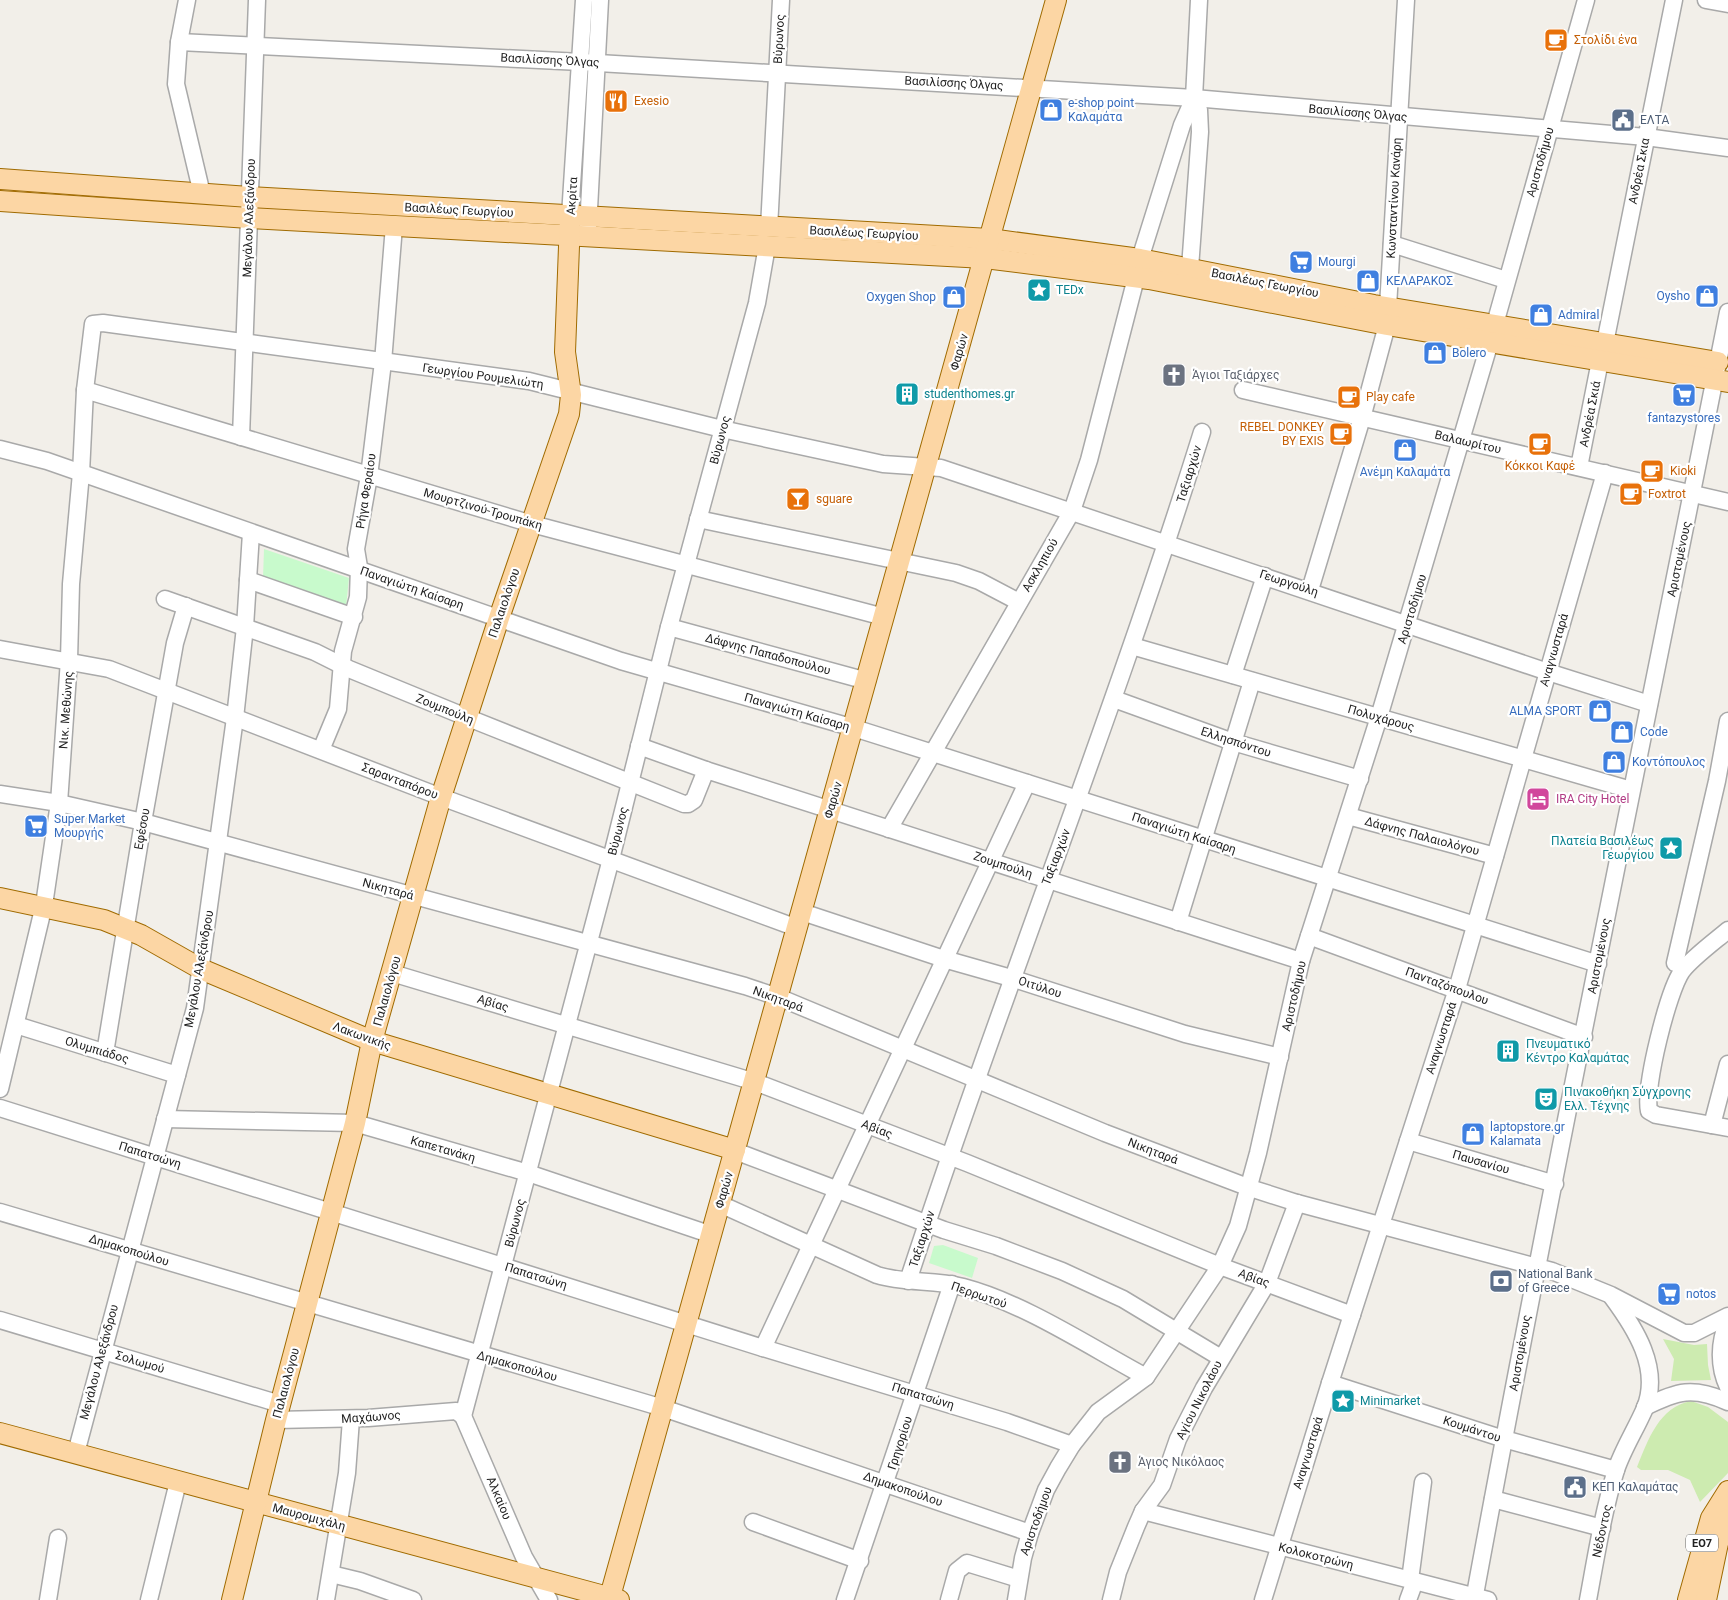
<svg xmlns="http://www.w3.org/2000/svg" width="1728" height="1600" font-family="Roboto,sans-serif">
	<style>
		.grass { fill: #cdebb0 }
		.park { fill: #c8facc }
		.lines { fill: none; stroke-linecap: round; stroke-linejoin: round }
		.minor-casing { stroke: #a9a9a9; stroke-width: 19 }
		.major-casing { stroke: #a06b00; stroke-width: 22 }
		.minor { stroke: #fff; stroke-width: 16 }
		.major { stroke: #fcd6a4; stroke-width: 20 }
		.labels { text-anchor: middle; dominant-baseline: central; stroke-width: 4.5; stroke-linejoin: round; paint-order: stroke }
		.shield { fill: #fff; stroke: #646464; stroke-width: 1 }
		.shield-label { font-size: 11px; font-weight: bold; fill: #222 }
		.street-label { font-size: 12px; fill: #222; stroke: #fff }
		.food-label { font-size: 12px; fill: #c56008; stroke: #fff; text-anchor: start }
		.shop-label { font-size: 12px; fill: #366cbe; stroke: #fff; text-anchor: start }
		.service-label { font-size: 12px; fill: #4e5e75; stroke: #fff; text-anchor: start }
		.culture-label { font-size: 12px; fill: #0d838f; stroke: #fff; text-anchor: start }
		.worship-label { font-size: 12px; fill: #5b616d; stroke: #fff; text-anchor: start }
		.hotel-label { font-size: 12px; fill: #b23c85; stroke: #fff; text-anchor: start }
	</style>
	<rect width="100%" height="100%" fill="#f2efe9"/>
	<g class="grass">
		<polygon points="1663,1339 1694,1345 1707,1344 1708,1365 1711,1380 1671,1381 1674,1359"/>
		<path d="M 1691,1401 L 1708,1407 L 1728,1422 L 1728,1473 L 1700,1502 L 1690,1480 L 1668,1470 L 1641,1470 L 1637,1467 C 1648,1440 1659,1407 1691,1401 Z"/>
	</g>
	<g class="park">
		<polygon points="264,549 349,578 346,607 263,578"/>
		<polygon points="943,1245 978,1258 972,1278 929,1263 934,1246"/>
	</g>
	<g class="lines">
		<g class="minor-casing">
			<g id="minor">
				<polyline points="187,0 179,42 176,84 202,194"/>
				<polyline points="1706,0 1728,4"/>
				<polyline points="179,42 581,62 1194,98 1646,137 1728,148"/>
				<polyline points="570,216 584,0"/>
				<polyline points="588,228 600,0"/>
				<polyline points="769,228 781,0"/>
				<polyline points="1392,244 1506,280"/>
				<polyline points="1140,259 1182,125 1194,98 1199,0"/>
				<polyline points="1190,268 1200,132 1199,110 1194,98"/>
				<polyline points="1388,307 1406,0"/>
				<polyline points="1495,324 1586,0"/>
				<polyline points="1605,343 1674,0"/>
				<polyline points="85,390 532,524 884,617"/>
				<polyline points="1243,390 1728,502"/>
				<polyline points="241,437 257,0"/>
				<polyline points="0,449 47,461 621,661 854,728 1598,964"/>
				<polyline points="1579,467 1600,361"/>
				<polyline points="698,519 956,573 979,581 1019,602"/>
				<polyline points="248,580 354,617"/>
				<polyline points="1310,590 1362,418 1387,325"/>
				<polyline points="165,599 315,652 349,669 466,717 684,804 688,804 694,800 706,770"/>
				<polyline points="669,627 867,681"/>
				<polyline points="1132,646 1631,790"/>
				<polyline points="0,649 109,669 441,797 797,928"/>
				<polyline points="1233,675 1265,576"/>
				<polyline points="1114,699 1233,742 1360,779"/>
				<polyline points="639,746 706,770 1301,961"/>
				<polyline points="321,750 338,709 343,651 358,597 359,567 356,549 369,476 383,362 394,226"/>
				<polyline points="0,794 59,803 143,822 745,986 778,997 1105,1133 1250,1188 1297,1203 1552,1271 1611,1295 1684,1333 1694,1333 1728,1316"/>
				<polyline points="1348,816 1495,856"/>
				<polyline points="889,829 1072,511 1089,460 1136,278"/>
				<polyline points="802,912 944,959 1011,978 1185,1034 1280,1057"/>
				<polyline points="1178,922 1252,681"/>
				<path d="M 1728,930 C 1715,941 1692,958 1682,971 C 1668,991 1644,1087 1649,1111 L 1656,1115 L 1728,1128"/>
				<polyline points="1309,936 1584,1037"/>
				<polyline points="1675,963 1717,781 1728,721"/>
				<polyline points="392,973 755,1082 967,1163 1220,1266 1352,1315"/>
				<polyline points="16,1025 177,1075"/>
				<polyline points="105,1053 143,822 175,643 186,606"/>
				<polyline points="0,1089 44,905 59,803 69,660 71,584 81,473 85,390 93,324 103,323 529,381 722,429 883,464 941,468 1548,672 1649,704"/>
				<polyline points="0,1108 763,1348 1007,1422 1072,1445"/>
				<polyline points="165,1119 355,1123 528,1173 712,1235"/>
				<polyline points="1712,1125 1728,1064"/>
				<polyline points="1408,1141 1555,1184"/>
				<polyline points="735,1151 944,1230 996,1246 1062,1271 1123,1299 1221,1358"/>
				<path d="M 720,1204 L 877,1275 C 905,1284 934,1279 963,1287 C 1024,1303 1090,1347 1146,1377"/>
				<polyline points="0,1212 663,1408 1030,1533"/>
				<path d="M 908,1281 C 1001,996 1113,718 1202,432"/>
				<polyline points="0,1320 280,1404"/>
				<path d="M 1728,1321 C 1719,1342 1718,1366 1728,1387"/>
				<polyline points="763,1348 1027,783"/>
				<polyline points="1330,1383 1504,1439 1616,1470"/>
				<path d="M 1645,1407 C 1677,1391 1693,1386 1728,1402"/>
				<polyline points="463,1416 611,859 669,627 757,303 767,246"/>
				<polyline points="463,1416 524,1557 549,1600"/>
				<polyline points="276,1420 368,1418 456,1411 463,1416"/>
				<polyline points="76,1453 195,1008 235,718 245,627 251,533"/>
				<polyline points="1493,1499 1602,1528"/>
				<polyline points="1143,1511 1488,1600"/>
				<polyline points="753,1522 860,1561"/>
				<polyline points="331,1574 360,1581 413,1600"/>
				<polyline points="1410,1580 1423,1482"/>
				<polyline points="48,1600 58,1538"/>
				<polyline points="149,1600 178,1482"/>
				<polyline points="326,1600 347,1473 351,1419"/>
				<polyline points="845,1600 952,1284"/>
				<polyline points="949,1600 957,1571 967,1563 1019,1579"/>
				<polyline points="1016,1600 1023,1558 1030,1533 1046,1490 1058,1468 1072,1445 1098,1412 1146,1377 1220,1266 1238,1226 1258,1153 1301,961 1379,717 1490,342"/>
				<polyline points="1111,1600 1118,1572 1136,1527 1143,1511 1162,1485 1178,1439 1204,1388 1267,1283 1297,1203"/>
				<polyline points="1263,1600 1330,1383 1457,989 1605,473"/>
				<polyline points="1408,1600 1415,1581"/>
				<path d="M 1474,1600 C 1553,1170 1643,741 1728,312"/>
				<path d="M 1588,1600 C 1596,1557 1603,1512 1616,1470 C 1623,1449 1636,1429 1645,1408 C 1661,1368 1635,1328 1612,1297"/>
			</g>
		</g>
		<g class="major-casing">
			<g id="major">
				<polyline points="0,179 249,197 990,239 1140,259 1374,305 1718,362"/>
				<polyline points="0,201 249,218 985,258 1149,279 1387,325 1728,382"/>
				<polyline points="0,898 104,920 141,935 201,969 372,1041 735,1150"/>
				<polyline points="0,1433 619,1600"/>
				<polyline points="232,1600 276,1420 355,1123 372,1041 441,797 499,618 569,414 571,395 565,352 570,220"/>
				<polyline points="609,1600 1056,0"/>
				<polyline points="1688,1600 1711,1518 1728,1491"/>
				<polyline points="1706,1600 1718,1543 1728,1519"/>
			</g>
		</g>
		<use href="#minor" class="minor"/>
		<use href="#major" class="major"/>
	</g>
	<defs>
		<g id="cafe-square" transform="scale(1.25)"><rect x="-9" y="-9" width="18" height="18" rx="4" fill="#e8710a" stroke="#fff"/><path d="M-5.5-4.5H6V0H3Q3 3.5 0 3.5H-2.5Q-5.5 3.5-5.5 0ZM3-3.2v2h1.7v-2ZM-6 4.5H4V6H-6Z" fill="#fff"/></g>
		<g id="restaurant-square" transform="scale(1.25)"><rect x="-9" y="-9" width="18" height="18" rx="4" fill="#e8710a" stroke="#fff"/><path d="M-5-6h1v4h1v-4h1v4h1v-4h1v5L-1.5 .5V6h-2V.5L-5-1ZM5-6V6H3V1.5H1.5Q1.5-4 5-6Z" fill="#fff"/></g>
		<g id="shop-square" transform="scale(1.25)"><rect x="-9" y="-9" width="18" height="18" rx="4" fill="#3f7fe0" stroke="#fff"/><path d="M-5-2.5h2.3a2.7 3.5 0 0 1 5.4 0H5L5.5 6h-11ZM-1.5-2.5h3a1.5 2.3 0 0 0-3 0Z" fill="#fff"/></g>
		<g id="civic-square" transform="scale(1.25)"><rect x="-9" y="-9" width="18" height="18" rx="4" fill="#5c6f8a" stroke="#fff"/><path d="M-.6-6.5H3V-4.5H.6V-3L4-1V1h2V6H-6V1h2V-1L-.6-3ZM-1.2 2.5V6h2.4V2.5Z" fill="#fff"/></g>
		<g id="supermarket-square" transform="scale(1.25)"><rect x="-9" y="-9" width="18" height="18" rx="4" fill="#3f7fe0" stroke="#fff"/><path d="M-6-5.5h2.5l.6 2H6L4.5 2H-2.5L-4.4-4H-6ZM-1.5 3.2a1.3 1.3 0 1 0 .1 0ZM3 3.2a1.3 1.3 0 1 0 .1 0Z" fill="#fff"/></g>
		<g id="sight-square" transform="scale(1.25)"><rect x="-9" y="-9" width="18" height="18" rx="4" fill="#0f9aa8" stroke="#fff"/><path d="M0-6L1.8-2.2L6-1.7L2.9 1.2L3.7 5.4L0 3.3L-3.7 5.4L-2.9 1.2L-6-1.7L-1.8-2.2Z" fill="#fff"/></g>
		<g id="church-square" transform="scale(1.25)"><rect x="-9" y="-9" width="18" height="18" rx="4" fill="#6b7280" stroke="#fff"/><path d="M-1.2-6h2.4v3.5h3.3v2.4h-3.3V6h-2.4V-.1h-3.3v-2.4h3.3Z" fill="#fff"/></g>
		<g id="building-square" transform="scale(1.25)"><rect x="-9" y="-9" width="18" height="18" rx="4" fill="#0f9aa8" stroke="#fff"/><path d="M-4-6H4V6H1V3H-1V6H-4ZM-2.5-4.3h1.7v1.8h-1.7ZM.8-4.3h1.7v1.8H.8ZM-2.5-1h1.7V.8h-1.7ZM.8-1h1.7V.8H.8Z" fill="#fff"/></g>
		<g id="bar-square" transform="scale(1.25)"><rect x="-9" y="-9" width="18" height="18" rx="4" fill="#e8710a" stroke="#fff"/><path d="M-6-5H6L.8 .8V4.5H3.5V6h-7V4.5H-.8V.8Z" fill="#fff"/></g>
		<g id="hotel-square" transform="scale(1.25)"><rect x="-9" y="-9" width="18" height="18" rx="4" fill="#d1479c" stroke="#fff"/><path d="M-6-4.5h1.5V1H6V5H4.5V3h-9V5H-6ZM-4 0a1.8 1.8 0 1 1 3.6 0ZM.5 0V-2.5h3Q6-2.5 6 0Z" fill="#fff"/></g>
		<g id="theatre-square" transform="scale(1.25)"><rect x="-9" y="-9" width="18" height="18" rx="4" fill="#0f9aa8" stroke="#fff"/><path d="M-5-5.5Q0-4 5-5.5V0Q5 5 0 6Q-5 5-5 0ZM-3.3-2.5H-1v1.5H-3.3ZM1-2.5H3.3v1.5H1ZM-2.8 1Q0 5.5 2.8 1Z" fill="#fff"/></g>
		<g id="bank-square" transform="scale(1.25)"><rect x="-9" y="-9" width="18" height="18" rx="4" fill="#5c6f8a" stroke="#fff"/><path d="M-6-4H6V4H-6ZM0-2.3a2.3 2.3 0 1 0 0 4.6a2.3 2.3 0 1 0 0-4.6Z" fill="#fff"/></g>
	</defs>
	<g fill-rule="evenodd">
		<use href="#cafe-square" x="1556" y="40"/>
		<use href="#restaurant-square" x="616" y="101"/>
		<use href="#shop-square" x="1051" y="110"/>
		<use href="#civic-square" x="1623" y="120"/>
		<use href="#supermarket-square" x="1301" y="262"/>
		<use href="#shop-square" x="1368" y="281"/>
		<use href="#sight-square" x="1039" y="290"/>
		<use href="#shop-square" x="1707" y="296"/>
		<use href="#shop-square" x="954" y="297"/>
		<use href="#shop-square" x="1541" y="315"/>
		<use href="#shop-square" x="1435" y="353"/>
		<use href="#church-square" x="1174" y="375"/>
		<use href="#building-square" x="907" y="394"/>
		<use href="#supermarket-square" x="1684" y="395"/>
		<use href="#cafe-square" x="1349" y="397"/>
		<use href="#cafe-square" x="1341" y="434"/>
		<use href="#cafe-square" x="1540" y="444"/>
		<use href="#shop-square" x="1405" y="450"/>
		<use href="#cafe-square" x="1652" y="471"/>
		<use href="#cafe-square" x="1631" y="494"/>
		<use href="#bar-square" x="798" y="499"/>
		<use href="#shop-square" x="1600" y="711"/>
		<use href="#shop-square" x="1622" y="732"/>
		<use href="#shop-square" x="1614" y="762"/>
		<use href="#hotel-square" x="1538" y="799"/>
		<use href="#supermarket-square" x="36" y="826"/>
		<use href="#sight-square" x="1671" y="848"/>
		<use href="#building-square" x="1508" y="1051"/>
		<use href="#theatre-square" x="1546" y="1099"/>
		<use href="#shop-square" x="1473" y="1134"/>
		<use href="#bank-square" x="1501" y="1281"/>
		<use href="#supermarket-square" x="1669" y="1294"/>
		<use href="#sight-square" x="1343" y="1401"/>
		<use href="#church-square" x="1120" y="1462"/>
		<use href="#civic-square" x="1575" y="1487"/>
	</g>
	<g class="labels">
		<rect class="shield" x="1686" y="1534.5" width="32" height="17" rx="4"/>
		<g class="shield-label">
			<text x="1702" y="1543">ΕΟ7</text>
		</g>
		<g class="street-label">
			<text transform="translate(779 39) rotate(-87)">Βύρωνος</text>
			<text transform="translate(550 60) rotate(3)">Βασιλίσσης Όλγας</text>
			<text transform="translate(954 83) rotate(3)">Βασιλίσσης Όλγας</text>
			<text transform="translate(1358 113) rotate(5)">Βασιλίσσης Όλγας</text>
			<text transform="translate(1540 162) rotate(-74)">Αριστοδήμου</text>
			<text transform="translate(1639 171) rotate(-79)">Ανδρέα Σκια</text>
			<text transform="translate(572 196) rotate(-86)">Ακρίτα</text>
			<text transform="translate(1394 198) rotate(-87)">Κωνσταντίνου Κανάρη</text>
			<text transform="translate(459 210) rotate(3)">Βασιλέως Γεωργίου</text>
			<text transform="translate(249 218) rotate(-88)">Μεγάλου Αλεξάνδρου</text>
			<text transform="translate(864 233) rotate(3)">Βασιλέως Γεωργίου</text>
			<text transform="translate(1265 283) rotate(11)">Βασιλέως Γεωργίου</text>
			<text transform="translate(959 352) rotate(-74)">Φαρών</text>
			<text transform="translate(483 376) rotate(8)">Γεωργίου Ρουμελιώτη</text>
			<text transform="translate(1590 414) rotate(-79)">Ανδρέα Σκιά</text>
			<text transform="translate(720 440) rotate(-75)">Βύρωνος</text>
			<text transform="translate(1468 442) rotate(13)">Βαλαωρίτου</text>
			<text transform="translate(1189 474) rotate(-73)">Ταξιαρχών</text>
			<text transform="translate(366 491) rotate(-81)">Ρήγα Φεραίου</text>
			<text transform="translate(483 509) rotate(16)">Μουρτζινού-Τρουπάκη</text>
			<text transform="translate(1679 559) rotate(-78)">Αριστομένους</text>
			<text transform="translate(1040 565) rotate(-60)">Ασκληπιού</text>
			<text transform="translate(1289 583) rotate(18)">Γεωργούλη</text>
			<text transform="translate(412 588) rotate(19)">Παναγιώτη Καίσαρη</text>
			<text transform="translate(504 603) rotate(-71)">Παλαιολόγου</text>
			<text transform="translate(1412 609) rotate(-73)">Αριστοδήμου</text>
			<text transform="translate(1554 650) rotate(-74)">Αναγνωσταρά</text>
			<text transform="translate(768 654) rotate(15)">Δάφνης Παπαδοπούλου</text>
			<text transform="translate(445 709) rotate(22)">Ζουμπούλη</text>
			<text transform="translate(66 710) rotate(-86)">Νικ. Μεθώνης</text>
			<text transform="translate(797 712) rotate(16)">Παναγιώτη Καίσαρη</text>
			<text transform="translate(1381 718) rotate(16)">Πολυχάρους</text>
			<text transform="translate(1236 742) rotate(18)">Ελλησπόντου</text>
			<text transform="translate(400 781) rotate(21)">Σαρανταπόρου</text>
			<text transform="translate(833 800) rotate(-74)">Φαρών</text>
			<text transform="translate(142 829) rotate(-80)">Εφέσου</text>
			<text transform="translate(618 831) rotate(-76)">Βύρωνος</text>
			<text transform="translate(1184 833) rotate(18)">Παναγιώτη Καίσαρη</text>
			<text transform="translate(1422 836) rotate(15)">Δάφνης Παλαιολόγου</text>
			<text transform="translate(1056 857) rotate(-69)">Ταξιαρχών</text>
			<text transform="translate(1003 865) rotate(18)">Ζουμπούλη</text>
			<text transform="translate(388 889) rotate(15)">Νικηταρά</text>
			<text transform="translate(1599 956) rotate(-79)">Αριστομένους</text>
			<text transform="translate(199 969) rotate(-80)">Μεγάλου Αλεξάνδρου</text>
			<text transform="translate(1447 986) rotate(20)">Πανταζόπουλου</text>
			<text transform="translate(1040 987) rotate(18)">Οιτύλου</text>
			<text transform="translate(387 991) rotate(-74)">Παλαιολόγου</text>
			<text transform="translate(1294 996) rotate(-77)">Αριστοδήμου</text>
			<text transform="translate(778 999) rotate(20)">Νικηταρά</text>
			<text transform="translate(493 1003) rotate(17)">Αβίας</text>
			<text transform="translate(362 1036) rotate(20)">Λακωνικής</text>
			<text transform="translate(1441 1038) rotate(-72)">Αναγνωσταρά</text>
			<text transform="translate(97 1050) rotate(17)">Ολυμπιάδος</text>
			<text transform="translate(877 1129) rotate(21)">Αβίας</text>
			<text transform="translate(443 1149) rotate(16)">Καπετανάκη</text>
			<text transform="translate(1153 1151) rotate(21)">Νικηταρά</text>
			<text transform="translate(150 1155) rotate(17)">Παπατσώνη</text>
			<text transform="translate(1481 1162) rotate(16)">Παυσανίου</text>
			<text transform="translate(724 1190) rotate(-74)">Φαρών</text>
			<text transform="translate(515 1223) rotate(-75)">Βύρωνος</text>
			<text transform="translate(922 1239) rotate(-72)">Ταξιαρχών</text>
			<text transform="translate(129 1250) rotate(17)">Δημακοπούλου</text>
			<text transform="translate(536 1276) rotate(17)">Παπατσώνη</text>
			<text transform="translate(1254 1278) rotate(20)">Αβίας</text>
			<text transform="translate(979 1295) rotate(19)">Περρωτού</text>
			<text transform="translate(1520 1353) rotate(-80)">Αριστομένους</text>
			<text transform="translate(99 1362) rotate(-75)">Μεγάλου Αλεξάνδρου</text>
			<text transform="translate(140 1362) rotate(17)">Σολωμού</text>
			<text transform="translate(517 1366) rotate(16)">Δημακοπούλου</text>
			<text transform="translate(286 1383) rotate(-75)">Παλαιολόγου</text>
			<text transform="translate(923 1396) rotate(17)">Παπατσώνη</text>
			<text transform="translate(1199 1400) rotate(-63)">Αγίου Νικολάου</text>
			<text transform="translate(371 1417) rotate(-4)">Μαχάωνος</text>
			<text transform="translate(1472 1429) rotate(18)">Κουμάντου</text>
			<text transform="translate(900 1443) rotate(-72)">Γρηγορίου</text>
			<text transform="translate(1308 1453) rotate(-73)">Αναγνωσταρά</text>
			<text transform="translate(903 1489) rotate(19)">Δημακοπούλου</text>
			<text transform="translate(499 1498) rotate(67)">Αλκαίου</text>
			<text transform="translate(309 1517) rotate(15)">Μαυρομιχάλη</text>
			<text transform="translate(1036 1521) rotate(-70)">Αριστοδήμου</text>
			<text transform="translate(1602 1531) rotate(-78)">Νέδοντος</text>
			<text transform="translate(1316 1556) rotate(14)">Κολοκοτρώνη</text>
		</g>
		<g class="food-label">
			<text x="1574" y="40">Στολίδι ένα</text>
			<text x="634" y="101">Exesio</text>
			<text x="1366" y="397">Play cafe</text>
			<text x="1324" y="427" text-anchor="end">REBEL DONKEY<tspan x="1324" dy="14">BY EXIS</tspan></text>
			<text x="1540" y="466" text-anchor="middle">Κόκκοι Καφέ</text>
			<text x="1670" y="471">Kioki</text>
			<text x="1648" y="494">Foxtrot</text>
			<text x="816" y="499">sguare</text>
		</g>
		<g class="shop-label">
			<text x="1068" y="103">e-shop point<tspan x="1068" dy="14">Καλαμάτα</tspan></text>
			<text x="1318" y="262">Mourgi</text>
			<text x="1386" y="281">ΚΕΛΑΡΑΚΟΣ</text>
			<text x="1690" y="296" text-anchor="end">Oysho</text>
			<text x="936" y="297" text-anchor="end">Oxygen Shop</text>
			<text x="1558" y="315">Admiral</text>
			<text x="1452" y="353">Bolero</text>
			<text x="1684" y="418" text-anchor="middle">fantazystores</text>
			<text x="1405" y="472" text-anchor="middle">Ανέμη Καλαμάτα</text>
			<text x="1582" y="711" text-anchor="end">ALMA SPORT</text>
			<text x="1640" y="732">Code</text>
			<text x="1632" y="762">Κοντόπουλος</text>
			<text x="54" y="819">Super Market<tspan x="54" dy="14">Μουργής</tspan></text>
			<text x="1490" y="1127">laptopstore.gr<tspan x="1490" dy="14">Kalamata</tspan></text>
			<text x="1686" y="1294">notos</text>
		</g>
		<g class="service-label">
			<text x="1640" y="120">ΕΛΤΑ</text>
			<text x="1518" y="1274">National Bank<tspan x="1518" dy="14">of Greece</tspan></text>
			<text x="1592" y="1487">ΚΕΠ Καλαμάτας</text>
		</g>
		<g class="culture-label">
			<text x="1056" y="290">TEDx</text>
			<text x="924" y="394">studenthomes.gr</text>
			<text x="1654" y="841" text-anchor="end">Πλατεία Βασιλέως<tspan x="1654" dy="14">Γεωργίου</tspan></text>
			<text x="1526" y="1044">Πνευματικό<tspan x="1526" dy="14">Κέντρο Καλαμάτας</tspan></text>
			<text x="1564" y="1092">Πινακοθήκη Σύγχρονης<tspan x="1564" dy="14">Ελλ. Τέχνης</tspan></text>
			<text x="1360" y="1401">Minimarket</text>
		</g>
		<g class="worship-label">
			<text x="1192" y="375">Άγιοι Ταξιάρχες</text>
			<text x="1138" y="1462">Άγιος Νικόλαος</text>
		</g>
		<g class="hotel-label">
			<text x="1556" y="799">IRA City Hotel</text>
		</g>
	</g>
</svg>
